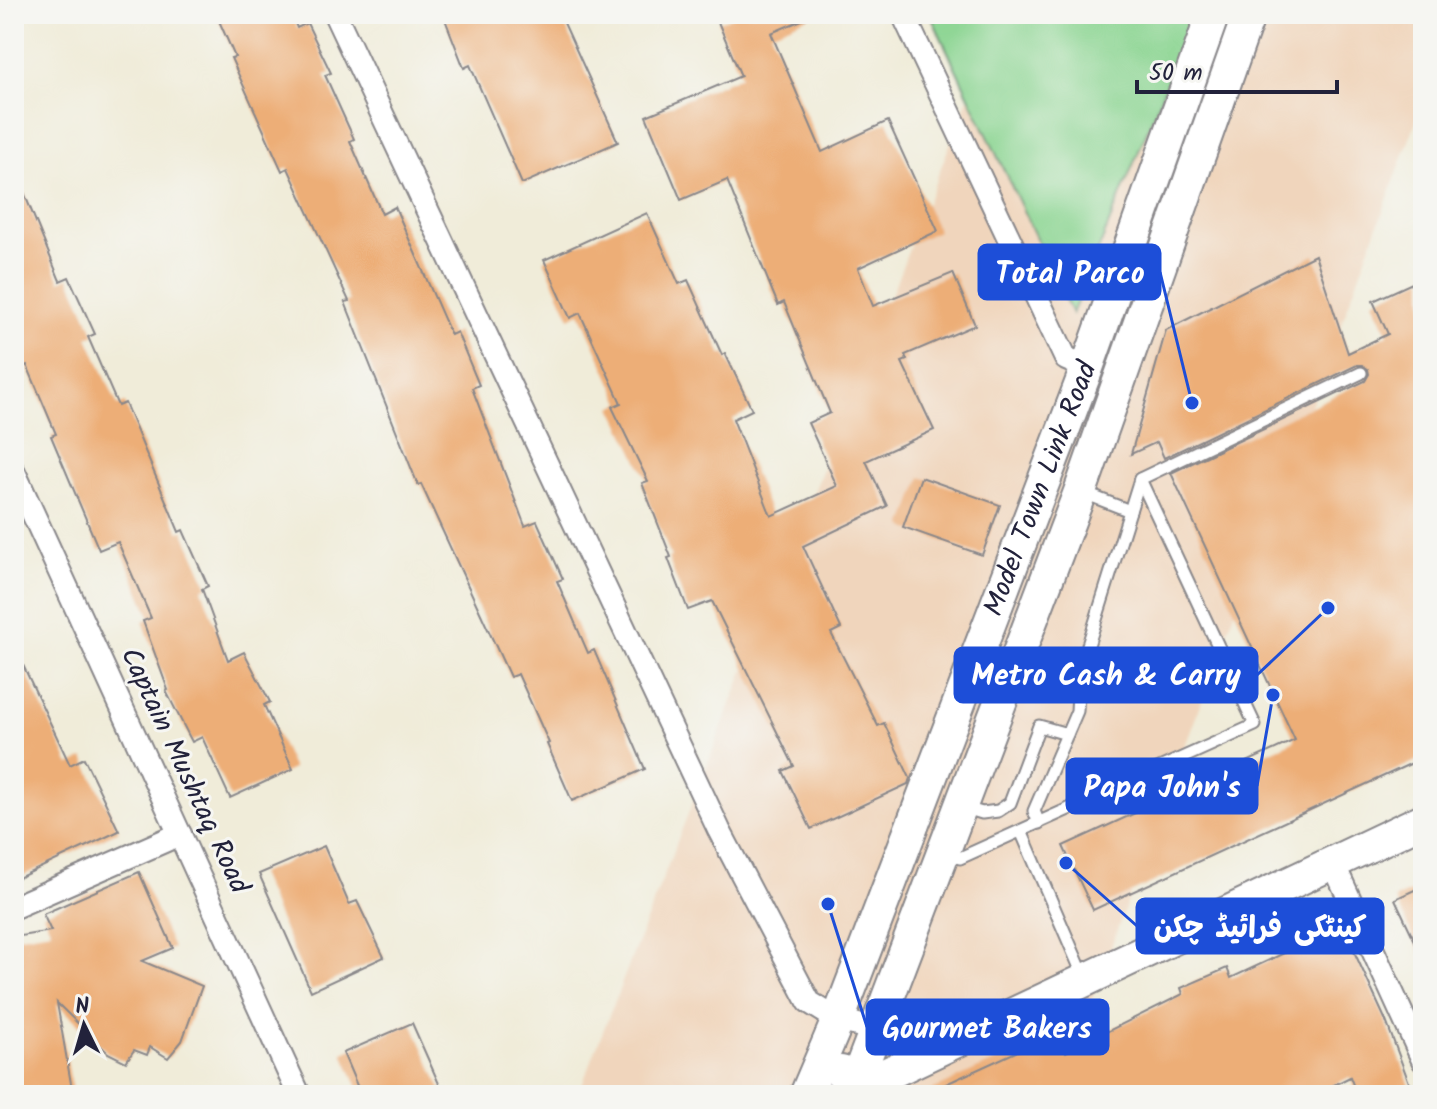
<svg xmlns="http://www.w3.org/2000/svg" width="1437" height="1109" font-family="Kalam,'Playpen Sans Arabic',sans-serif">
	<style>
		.built { fill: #f0d5bc }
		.green { fill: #89d490; stroke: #567b66; stroke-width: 2 }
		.building { fill: #edae77 }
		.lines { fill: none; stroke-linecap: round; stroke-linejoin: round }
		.lane-casing { stroke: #89878a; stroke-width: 15 }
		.street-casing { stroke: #89878a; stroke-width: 26 }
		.secondary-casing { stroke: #89878a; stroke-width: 36 }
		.lane { stroke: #fff; stroke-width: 11 }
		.street { stroke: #fff; stroke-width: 22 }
		.secondary { stroke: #fff; stroke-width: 32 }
		.labels { text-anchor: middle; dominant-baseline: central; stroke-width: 6; stroke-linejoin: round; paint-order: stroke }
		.street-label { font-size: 28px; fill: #22223b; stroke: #f6f6f2 }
		.leader { fill: none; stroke: #1d4ed8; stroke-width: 3 }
		.callout-dot { fill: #1d4ed8; stroke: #f6f6f2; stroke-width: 3 }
		.callout { fill: #1d4ed8; stroke: #1d4ed8; stroke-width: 3 }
		.callout-label { font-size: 30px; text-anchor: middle; font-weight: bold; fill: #fff }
	</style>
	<rect width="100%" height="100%" fill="#f6f6f2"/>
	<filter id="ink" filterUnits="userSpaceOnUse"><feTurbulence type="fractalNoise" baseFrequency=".0125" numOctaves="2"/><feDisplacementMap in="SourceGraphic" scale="16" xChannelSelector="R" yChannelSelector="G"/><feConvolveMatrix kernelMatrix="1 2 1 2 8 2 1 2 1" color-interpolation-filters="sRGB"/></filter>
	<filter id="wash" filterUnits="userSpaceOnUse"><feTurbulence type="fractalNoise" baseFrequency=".006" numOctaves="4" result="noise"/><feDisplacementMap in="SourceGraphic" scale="32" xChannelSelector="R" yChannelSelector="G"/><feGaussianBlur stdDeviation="1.8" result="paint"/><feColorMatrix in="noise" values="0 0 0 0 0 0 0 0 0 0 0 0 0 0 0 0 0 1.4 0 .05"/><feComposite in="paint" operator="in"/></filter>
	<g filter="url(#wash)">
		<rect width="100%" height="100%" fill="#f0ecd9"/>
		<polygon class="built" points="1001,14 1423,14 1423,103 1056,1095 578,1095"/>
		<polygon class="green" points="930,14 1195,14 1072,314"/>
		<g id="blocks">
			<g class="building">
				<polygon points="216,14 291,14 297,28 307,23 331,73 325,75 354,139 350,141 382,214 395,207 451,335 457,332 479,385 472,388 525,526 537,521 563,579 557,581 588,653 594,650 645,769 572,801 547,744 549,743 518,674 510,677 421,484 418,485 345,302 349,301 288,168 282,171 231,58 235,57"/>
				<polygon points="443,14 560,14 618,142 522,184 470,65 464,68"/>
				<polygon points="737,14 816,14 771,33 822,152 888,121 938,231 858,268 873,306 953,273 975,325 905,355 907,360 902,362 934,430 866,461 887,506 803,546 841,628 831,633 878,726 884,723 910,778 908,784 811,829 783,771 794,766 712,601 688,610 668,558 671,557 642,483 648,481 612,407 621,403 580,313 570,318 544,260 647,213 679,284 688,280 722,355 725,353 752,410 733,419 771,516 837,486 808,423 830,413 784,302 778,305 727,180 681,200 646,116 741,76 718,22"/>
				<polygon points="14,168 60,281 69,277 95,334 88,337 118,406 125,403 179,532 183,530 208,586 202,589 228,660 244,652 270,702 264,705 293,769 230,798 202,737 192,742 166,691 168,690 143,621 151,618 118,542 99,550 51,436 56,434 27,365 21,368 14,354"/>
				<polygon points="1315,255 1348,353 1388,334 1373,301 1423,278 1423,758 1093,910 1063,846 1295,740 1171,473 1365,381 1369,374 1368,369 1362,365 1357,365 1164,458 1157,442 1131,454 1166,330"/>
				<polygon points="921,477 1000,505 982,555 903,527"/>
				<polygon points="14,646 70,765 84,758 119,831 14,880"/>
				<polygon points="324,846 349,904 357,901 384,957 311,991 259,874"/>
				<polygon points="139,872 173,948 142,961 202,986 182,1041 168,1058 150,1047 147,1055 134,1050 126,1062 108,1053 57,1003 73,1095 14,1095 14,937 51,931 43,914"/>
				<polygon points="1423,886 1423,958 1395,899"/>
				<polygon points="1340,921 1386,1021 1411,1088 1393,1095 1357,1095 1350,1077 1314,1095 922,1095 1057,1033 1066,1052 1183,994 1181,988 1227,968 1231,978 1293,949 1291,944"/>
				<polygon points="412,1023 444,1095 361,1095 343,1053"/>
			</g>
		</g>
	</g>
	<g filter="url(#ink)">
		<use href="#blocks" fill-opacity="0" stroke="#89878a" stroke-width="2"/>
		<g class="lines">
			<g class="lane-casing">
				<g id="lane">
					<polyline points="1084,493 1130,511"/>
					<polyline points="962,807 982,813 998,811 1010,803 1039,726 1067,734"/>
					<polyline points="1039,823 1034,811 1077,711 1079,674 1140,479 1361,373"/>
					<polyline points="1021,831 1084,977"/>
					<polyline points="945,853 960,858 1255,725 1140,479"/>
				</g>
			</g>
			<g class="street-casing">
				<g id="street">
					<polyline points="335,14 719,830 809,1002 838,1020 877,1030"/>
					<polyline points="903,14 1066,359 1087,368"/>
					<polyline points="14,472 299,1095"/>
					<polyline points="1333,863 1423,1060"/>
					<polyline points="14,907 180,834"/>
				</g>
			</g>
			<g class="secondary-casing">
				<g id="secondary">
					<polyline points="841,1072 867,1080 889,1073 1423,820"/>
					<path id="s1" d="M 806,1095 L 838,1020 L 1087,368 L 1213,14"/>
					<polyline points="851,1095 1080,492 1249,14"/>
				</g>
			</g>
			<use href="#lane" class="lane"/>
			<use href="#street" class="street"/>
			<use href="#secondary" class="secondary"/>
		</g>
	</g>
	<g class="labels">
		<g class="street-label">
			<text stroke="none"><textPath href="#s1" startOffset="650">Model Town Link Road</textPath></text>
			<text transform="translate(184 771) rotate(65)">Captain Mushtaq Road</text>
		</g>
	</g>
	<path class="leader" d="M1192 403L1160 272M1328 608L1257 675M1273 695L1257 786M1066 863L1137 926M828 904L867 1027"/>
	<g class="callout-dot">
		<circle cx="1192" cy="403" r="8"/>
		<circle cx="1328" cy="608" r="8"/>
		<circle cx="1273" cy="695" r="8"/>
		<circle cx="1066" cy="863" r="8"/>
		<circle cx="828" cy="904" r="8"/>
	</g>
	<g class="callout">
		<rect x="979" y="245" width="181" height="54" rx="8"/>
		<rect x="955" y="648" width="302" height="54" rx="8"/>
		<rect x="1067" y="759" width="190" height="54" rx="8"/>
		<rect x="1137" y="899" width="246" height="54" rx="8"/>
		<rect x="867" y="1000" width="241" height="54" rx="8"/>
	</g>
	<g class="callout-label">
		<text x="1070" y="283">Total Parco</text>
		<text x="1106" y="685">Metro Cash &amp; Carry</text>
		<text x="1162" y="797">Papa John's</text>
		<text x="1260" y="937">کینٹکی فرائیڈ چکن</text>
		<text x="987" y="1038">Gourmet Bakers</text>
	</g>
	<rect width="1437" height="1109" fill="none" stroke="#f6f6f2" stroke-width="48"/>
	<g transform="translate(84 1025) rotate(355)" stroke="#f6f6f2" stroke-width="6" paint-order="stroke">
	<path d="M0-6L14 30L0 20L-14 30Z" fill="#22223b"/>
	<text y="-12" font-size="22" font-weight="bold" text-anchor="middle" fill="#22223b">N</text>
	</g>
	<path d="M1137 80v12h200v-12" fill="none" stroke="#22223b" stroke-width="4"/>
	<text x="1149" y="80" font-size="24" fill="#22223b" stroke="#f6f6f2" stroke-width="6" paint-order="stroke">50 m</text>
</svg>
